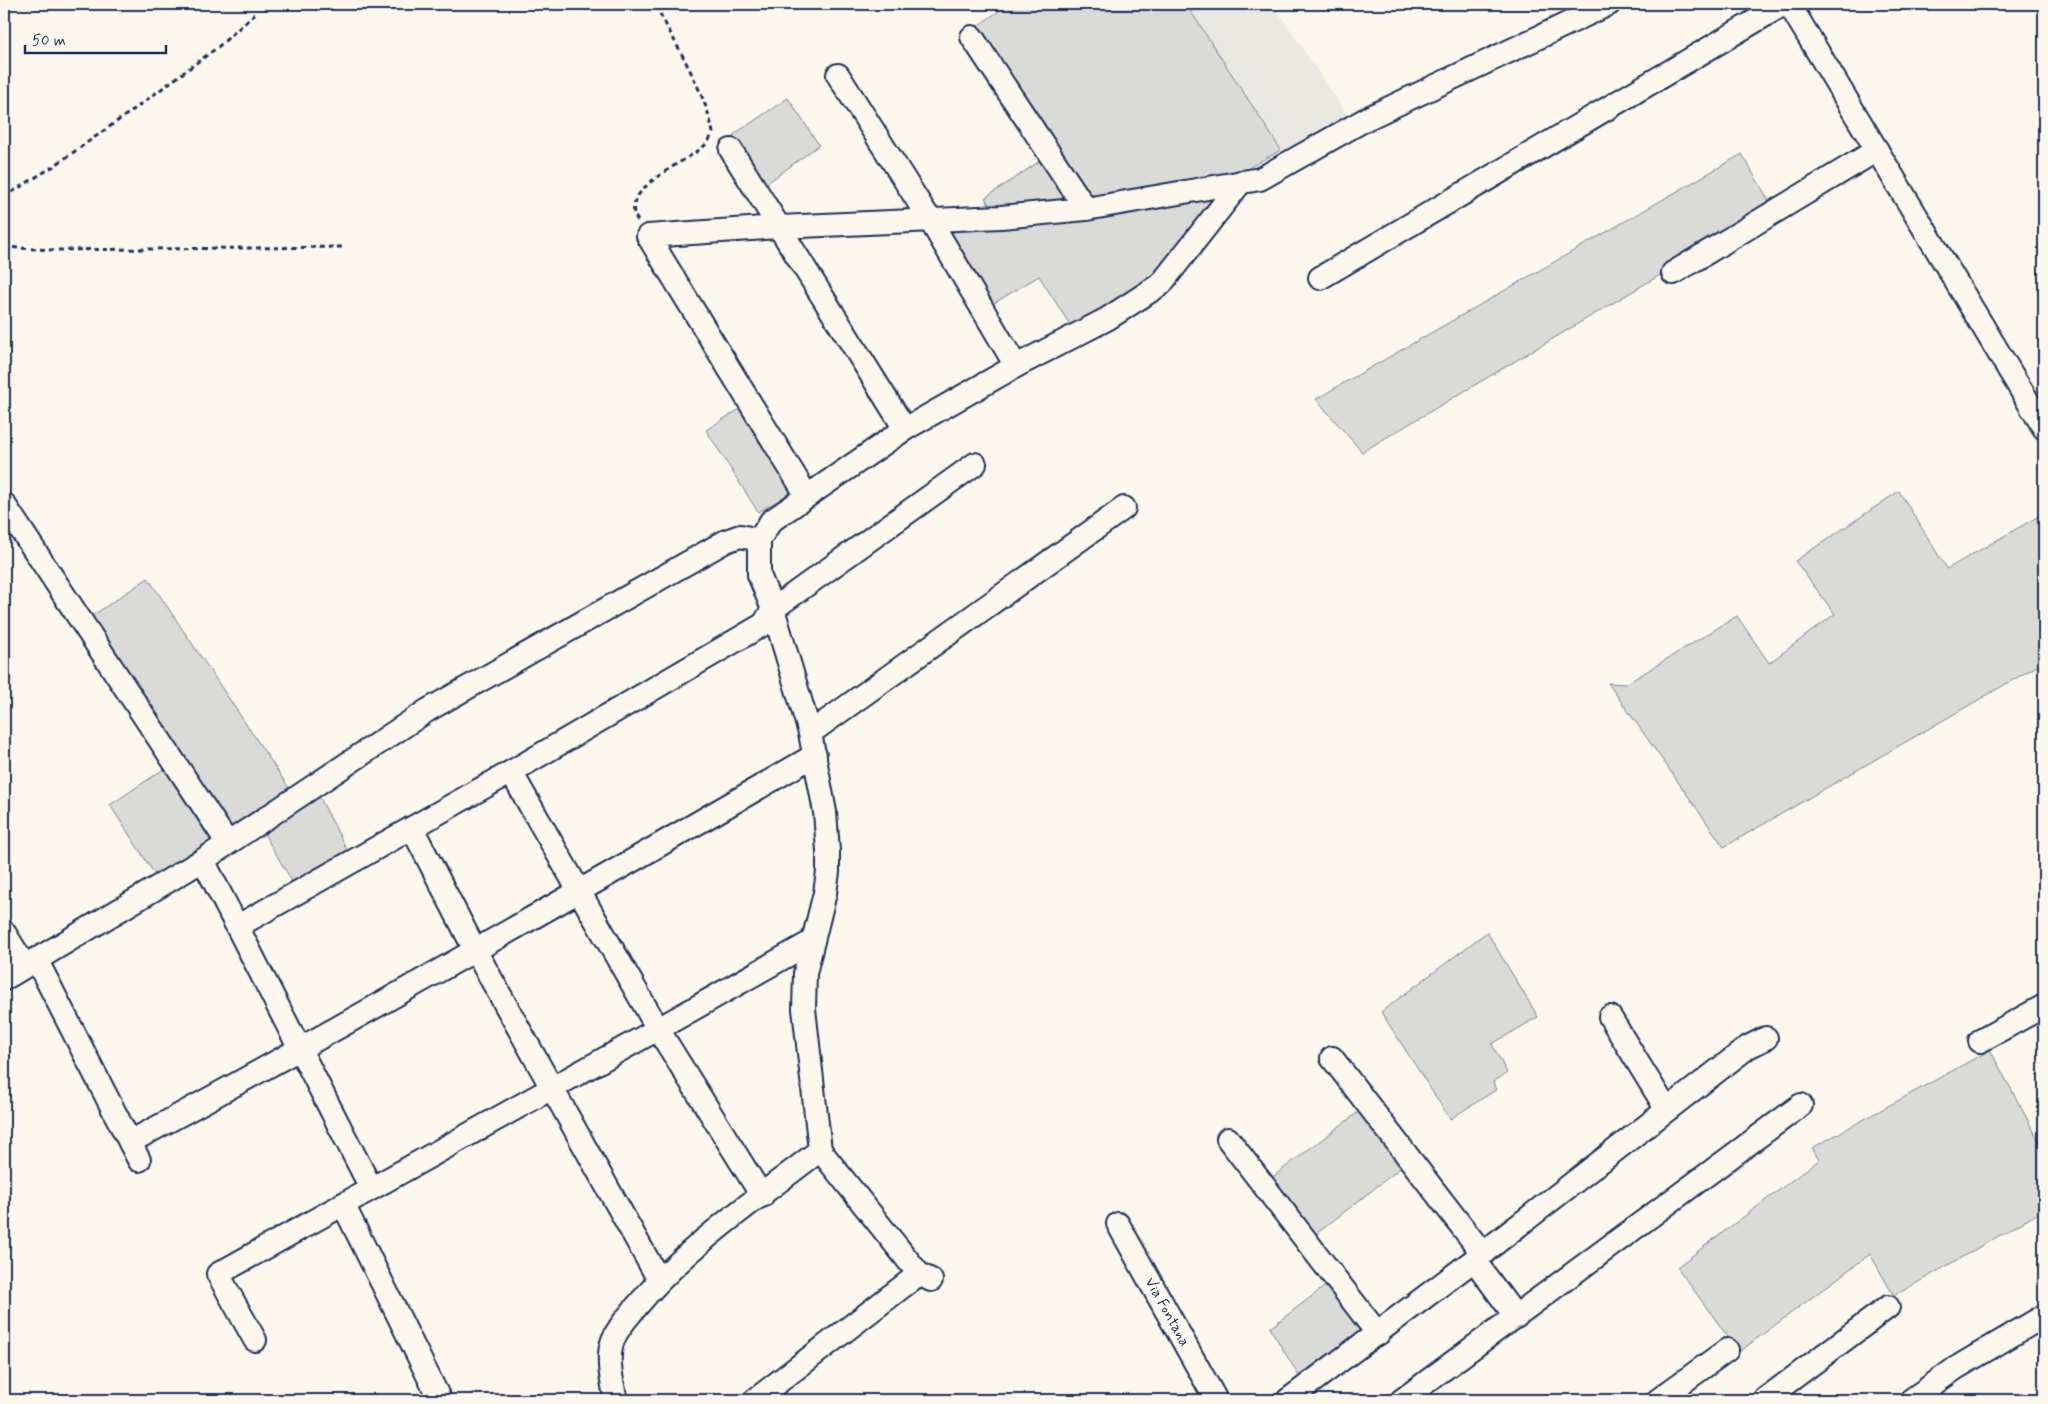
<svg xmlns="http://www.w3.org/2000/svg" width="2048" height="1404" font-family="Mynerve,sans-serif">
	<style>
		.built { fill: #eae8e2 }
		.green { fill: #dadad7; stroke: #7a849a }
		.lines { fill: none; stroke-linecap: round; stroke-linejoin: round }
		.minor-casing { stroke: #1b2f5e; stroke-width: 26 }
		.path { stroke: #1b2f5e; stroke-width: 3; stroke-dasharray: 5 4; stroke-linecap: butt }
		.minor { stroke: #fbf7ec; stroke-width: 22 }
		.labels { text-anchor: middle; dominant-baseline: central; stroke-width: 4; stroke-linejoin: round; paint-order: stroke }
		.street-label { font-size: 15px; fill: #1b2f5e; stroke: #fbf7ec }
	</style>
	<rect width="100%" height="100%" fill="#fbf7ec"/>
	<filter id="ink" filterUnits="userSpaceOnUse"><feTurbulence type="fractalNoise" baseFrequency=".02" numOctaves="2"/><feDisplacementMap in="SourceGraphic" scale="10" xChannelSelector="R" yChannelSelector="G"/><feConvolveMatrix kernelMatrix="1 2 1 2 8 2 1 2 1" color-interpolation-filters="sRGB"/></filter>
	<g filter="url(#ink)">
		<polygon class="built" points="1186,4 1273,4 1352,122 1287,159"/>
		<g class="green">
			<polygon points="1009,4 1186,4 1281,150 1243,171 1087,196 976,27"/>
			<polygon points="788,98 819,145 765,185 733,135"/>
			<polygon points="1742,154 1773,208 1362,452 1316,399"/>
			<polygon points="1043,159 1067,195 1065,199 991,208 985,198"/>
			<polygon points="1209,198 1213,205 1163,267 1147,281 1072,328 1039,276 991,305 951,238 954,230"/>
			<polygon points="743,407 795,491 758,512 706,430"/>
			<polygon points="1899,491 1947,569 2044,513 2044,662 1724,847 1608,683 1626,684 1737,616 1769,663 1835,614 1795,561"/>
			<polygon points="148,578 289,788 229,828 92,616"/>
			<polygon points="164,769 211,841 156,876 110,805"/>
			<polygon points="318,794 347,850 293,883 263,832"/>
			<polygon points="1487,932 1538,1017 1492,1044 1507,1073 1493,1082 1496,1090 1450,1119 1381,1012"/>
			<polygon points="1990,1050 2044,1150 2044,1210 1894,1296 1870,1254 1739,1352 1677,1267 1819,1160 1812,1148"/>
			<polygon points="1361,1110 1403,1166 1315,1235 1271,1178"/>
			<polygon points="1328,1284 1363,1329 1299,1376 1270,1328"/>
		</g>
		<g class="lines">
			<g class="minor-casing">
				<g id="minor">
					<polyline points="1789,4 2044,428"/>
					<polyline points="972,37 1086,209"/>
					<polyline points="838,75 930,220 1016,366"/>
					<polyline points="731,150 905,429"/>
					<polyline points="1673,273 1877,150"/>
					<polyline points="1320,278 1784,4"/>
					<polyline points="807,496 648,236 779,227 1001,217 1086,209 1260,179 1368,118 1609,4"/>
					<polyline points="4,504 227,842"/>
					<polyline points="810,733 1124,508"/>
					<polyline points="511,772 658,1029 762,1196"/>
					<polyline points="412,828 475,950 659,1280"/>
					<polyline points="203,860 371,1188"/>
					<polyline points="238,926 511,772 764,624 773,609 975,464"/>
					<polyline points="4,932 25,966"/>
					<polyline points="36,959 139,1160"/>
					<polyline points="4,979 203,860 428,710 726,541 740,536 759,540"/>
					<polyline points="1610,1017 1667,1110"/>
					<polyline points="1980,1041 2044,1006"/>
					<polyline points="1332,1058 1483,1254"/>
					<polyline points="1228,1139 1378,1334"/>
					<path d="M 130,1142 C 361,1017 588,887 815,755"/>
					<polyline points="343,1204 440,1400"/>
					<polyline points="1118,1224 1216,1400"/>
					<polyline points="1474,1260 1516,1317"/>
					<polyline points="931,1280 919,1274 820,1150 804,1009 805,973 825,893 828,872 828,851 825,812 810,733 773,609 759,575 759,540 771,521 905,429 1016,366 1107,319 1161,284 1241,182"/>
					<polyline points="255,1340 218,1274 658,1029 811,942"/>
					<path d="M 616,1400 C 612,1382 606,1358 613,1340 C 618,1327 628,1317 637,1306 C 688,1245 757,1199 820,1150"/>
					<polyline points="755,1400 919,1274"/>
					<polyline points="1288,1400 1474,1260 1748,1047 1766,1038"/>
					<polyline points="1402,1400 1801,1105"/>
					<polyline points="1658,1400 1727,1350"/>
					<polyline points="1764,1400 1888,1307"/>
					<polyline points="1911,1400 1956,1368 2044,1316"/>
				</g>
			</g>
			<g class="path">
				<polyline points="4,197 54,166 133,110 218,47 256,13"/>
				<path d="M 638,221 C 615,190 687,162 704,146 C 708,143 710,138 713,133 C 706,92 674,42 655,4"/>
				<polyline points="4,247 51,250 344,247"/>
			</g>
			<use href="#minor" class="minor"/>
		</g>
	</g>
	<g class="labels">
		<g class="street-label">
			<text transform="translate(1167 1312) rotate(61)">Via Fontana</text>
		</g>
	</g>
	<rect width="2048" height="1404" fill="none" stroke="#fbf7ec" stroke-width="20"/>
	<rect x="10" y="10" width="2028" height="1384" fill="none" stroke="#1b2f5e" stroke-width="2" filter="url(#ink)"/>
	<path d="M25 45v8h141v-8" fill="none" stroke="#1b2f5e" stroke-width="2.5"/>
	<text x="32" y="45" font-size="15" fill="#1b2f5e" stroke="#fbf7ec" stroke-width="4" paint-order="stroke">50 m</text>
</svg>
